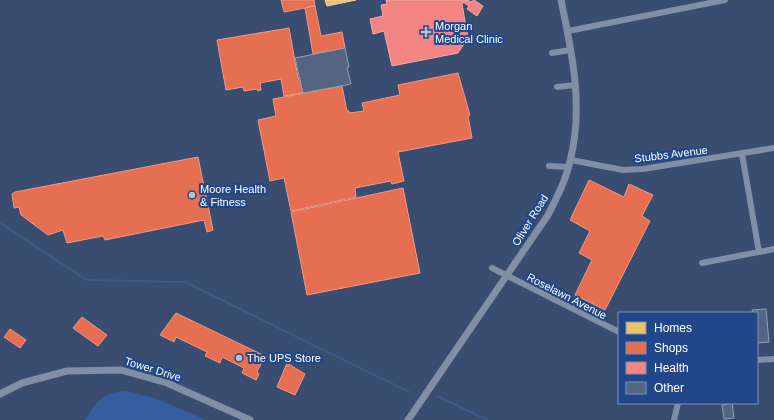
<svg xmlns="http://www.w3.org/2000/svg" width="774" height="420" font-family="Helvetica,sans-serif">
	<style>
		.green { fill: #365d9f }
		.homes { fill: #e9c46a; stroke: #f0d697 }
		.shops { fill: #e76f51; stroke: #ee9a85 }
		.health { fill: #f28482; stroke: #f6a9a8 }
		.lines { fill: none; stroke-linecap: round; stroke-linejoin: round }
		.stream { stroke: #3e5887; stroke-width: 2 }
		.building { fill: #546582; stroke: #94a0b4 }
		.minor { stroke: #808ea6; stroke-width: 6 }
		.tertiary { stroke: #808ea6; stroke-width: 7 }
		.poi-dot { fill: #bac1cd; stroke: #214789; stroke-width: 1.5 }
		.labels { text-anchor: middle; dominant-baseline: central; stroke-width: 4; stroke-linejoin: round; paint-order: stroke }
		.poi-label { font-size: 11px; fill: #fff; stroke: #214789; text-anchor: start }
		.street-label { font-size: 11px; fill: #fff; stroke: #214789 }
	</style>
	<rect width="100%" height="100%" fill="#394d71"/>
	<path class="green" d="M 127,391 L 157,399 L 206,420 L 85,420 C 98,400 102,393 127,391 Z"/>
	<polygon class="homes" points="325,0 356,0 327,6"/>
	<g class="shops">
		<polygon points="281,0 314,0 315,6 284,12"/>
		<polygon points="315,6 321,36 342,32 345,48 313,54 305,8"/>
		<polygon points="289,28 298,78 301,78 303,93 284,96 281,79 260,83 261,90 258,91 257,89 244,91 243,87 226,90 217,40"/>
		<polygon points="458,73 470,115 468,116 472,138 398,152 404,181 392,184 391,181 355,188 356,197 291,211 284,178 270,181 258,120 276,116 273,99 342,86 347,111 349,111 349,113 364,111 362,103 400,95 398,85"/>
		<polygon points="198,157 213,230 207,232 204,220 105,240 103,236 67,243 63,230 48,235 21,215 19,207 14,208 12,194 15,192"/>
		<polygon points="589,180 624,197 629,184 653,195 642,216 650,221 605,310 575,295 592,260 579,253 590,231 570,220"/>
		<polygon points="403,188 420,273 307,295 291,212"/>
		<polygon points="176,313 265,356 257,372 259,374 256,380 242,373 244,368 222,357 220,363 205,356 207,352 176,337 174,342 160,335"/>
		<polygon points="82,317 107,335 98,346 73,328"/>
		<polygon points="10,329 26,340 20,348 4,337"/>
		<polygon points="287,363 305,374 295,395 277,387"/>
	</g>
	<polygon class="health" points="386,0 468,0 471,2 474,0 483,6 477,16 467,9 469,6 463,2 462,4 468,38 458,53 392,66 384,31 373,34 370,19 383,16 381,5 387,4"/>
	<g class="lines">
		<g class="stream">
			<polyline points="0,223 87,280 185,282 409,392"/>
			<polyline points="437,396 487,420"/>
		</g>
	</g>
	<g class="building">
		<polygon points="345,48 349,67 347,68 351,84 303,93 295,58"/>
		<polygon points="766,309 769,342 757,343 757,313 753,313 752,310"/>
		<polygon points="732,403 734,418 724,419 722,405"/>
	</g>
	<g class="lines">
		<g class="minor">
			<polyline points="568,31 725,0"/>
			<polyline points="552,53 570,50"/>
			<polyline points="557,87 575,85"/>
			<polyline points="742,154 759,252"/>
			<polyline points="571,160 623,170 643,169 774,148"/>
			<polyline points="549,166 569,167"/>
			<polyline points="702,263 774,249"/>
			<polyline points="492,268 619,332"/>
			<polyline points="757,360 774,359"/>
			<polyline points="674,420 678,403"/>
		</g>
		<g class="tertiary">
			<polyline points="0,394 22,383 67,371 121,370 167,383 250,420"/>
			<path d="M 408,420 L 548,215 C 557,197 566,180 570,161 C 584,108 572,52 561,0"/>
		</g>
	</g>
	<g class="poi-dot">
		<path d="M424 26h4v4h4v4h-4v4h-4v-4h-4v-4h4z"/>
		<circle cx="192" cy="195" r="4"/>
		<circle cx="239" cy="358" r="4"/>
	</g>
	<g class="labels">
		<g class="poi-label">
			<text x="435" y="26">Morgan<tspan x="435" dy="13">Medical Clinic</tspan></text>
			<text x="200" y="189">Moore Health<tspan x="200" dy="13">&amp; Fitness</tspan></text>
			<text x="247" y="358">The UPS Store</text>
		</g>
		<g class="street-label">
			<text transform="translate(671 154) rotate(-7)">Stubbs Avenue</text>
			<text transform="translate(530 220) rotate(-58)">Oliver Road</text>
			<text transform="translate(567 296) rotate(27)">Roselawn Avenue</text>
			<text transform="translate(153 369) rotate(17)">Tower Drive</text>
		</g>
	</g>
	<rect x="618" y="312" width="140" height="92" fill="#214789" stroke="#7a91b8"/>
	<rect x="626" y="322" width="20" height="12" fill="#e9c46a" stroke="#7a91b8"/>
	<text x="654" y="332" font-size="12" fill="#ffffff">Homes</text>
	<rect x="626" y="342" width="20" height="12" fill="#e76f51" stroke="#7a91b8"/>
	<text x="654" y="352" font-size="12" fill="#ffffff">Shops</text>
	<rect x="626" y="362" width="20" height="12" fill="#f28482" stroke="#7a91b8"/>
	<text x="654" y="372" font-size="12" fill="#ffffff">Health</text>
	<rect x="626" y="382" width="20" height="12" fill="#546582" stroke="#7a91b8"/>
	<text x="654" y="392" font-size="12" fill="#ffffff">Other</text>
</svg>
